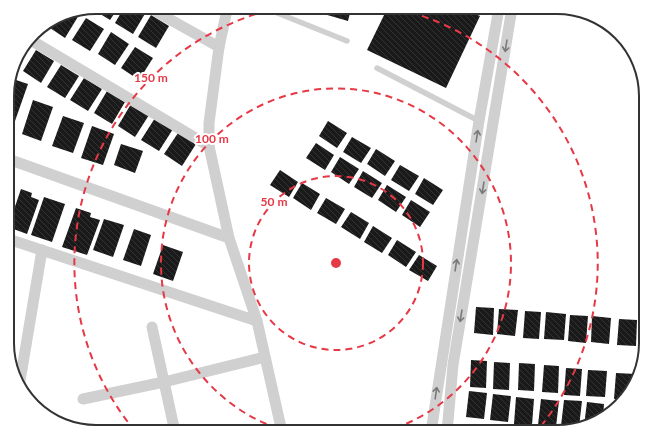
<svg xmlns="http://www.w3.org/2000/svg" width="653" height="439" font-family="Lato,sans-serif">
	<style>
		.building { fill: url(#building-back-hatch) }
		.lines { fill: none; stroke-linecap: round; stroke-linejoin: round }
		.service { stroke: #d0d0d0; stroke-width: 5.5 }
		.minor { stroke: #d0d0d0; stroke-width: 11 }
		.oneway { stroke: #7a7a7a }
		.ring { fill: none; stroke: #e63946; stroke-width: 2; stroke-dasharray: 7 5 }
		.rim { fill: none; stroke: #333; stroke-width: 2 }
		.centre { fill: #e63946; stroke: #fff; stroke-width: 2 }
		.ring-label { font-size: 12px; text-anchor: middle; font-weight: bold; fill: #e63946; stroke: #fff; stroke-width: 4; stroke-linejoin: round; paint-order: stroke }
	</style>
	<defs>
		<pattern id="building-back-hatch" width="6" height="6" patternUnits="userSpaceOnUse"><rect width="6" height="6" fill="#1a1a1a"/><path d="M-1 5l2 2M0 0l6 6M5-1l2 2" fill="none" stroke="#333"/></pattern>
	</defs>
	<rect width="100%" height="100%" fill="#fff"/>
	<g class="building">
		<polygon points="463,8 480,16 446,88 367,50 387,9"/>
		<polygon points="351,9 348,21 310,10"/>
		<polygon points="116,11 110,20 97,12"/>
		<polygon points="122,11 144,11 146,12 133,34 115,23"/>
		<polygon points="67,12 73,12 79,15 65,38 47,26 50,22"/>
		<polygon points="151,15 169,26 156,48 138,37"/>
		<polygon points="86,18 104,29 90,51 72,40"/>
		<polygon points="111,32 129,44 115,65 98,54"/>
		<polygon points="135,47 153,58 139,80 121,68"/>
		<polygon points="36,50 54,61 41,83 23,71"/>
		<polygon points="61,65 79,76 65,98 47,87"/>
		<polygon points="10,78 28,84 15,121 8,119 8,84"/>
		<polygon points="84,78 102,89 88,111 70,100"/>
		<polygon points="107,91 125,102 112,124 94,113"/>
		<polygon points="33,100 53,107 41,141 22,134"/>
		<polygon points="131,104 149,115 135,137 118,126"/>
		<polygon points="63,116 84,123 73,153 52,146"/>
		<polygon points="155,118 173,129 159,151 141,140"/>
		<polygon points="328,121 347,133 337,148 319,136"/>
		<polygon points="92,126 114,134 103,165 81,158"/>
		<polygon points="178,133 196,144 182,166 164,154"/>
		<polygon points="352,137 371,148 361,163 343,152"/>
		<polygon points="316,143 334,155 325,170 306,158"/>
		<polygon points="121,144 143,151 135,173 114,165"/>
		<polygon points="376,149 395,161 385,176 367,164"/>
		<polygon points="340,157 359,169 349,184 331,172"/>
		<polygon points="400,165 419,176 409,191 391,180"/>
		<polygon points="280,170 298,182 289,197 270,185"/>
		<polygon points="363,171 382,183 372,198 354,187"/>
		<polygon points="424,178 443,190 433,205 415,194"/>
		<polygon points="302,183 320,194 311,210 293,198"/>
		<polygon points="387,185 406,197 396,212 378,200"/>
		<polygon points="21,189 32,193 31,197 39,200 27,234 8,227"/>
		<polygon points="44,197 65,204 52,242 31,235"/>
		<polygon points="326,198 345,209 336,224 317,213"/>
		<polygon points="411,200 430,212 420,227 402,215"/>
		<polygon points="76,208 91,213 90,217 100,220 87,255 62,247"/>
		<polygon points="351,212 369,223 360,239 341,227"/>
		<polygon points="104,219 124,225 113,257 93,250"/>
		<polygon points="373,226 392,238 382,253 364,242"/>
		<polygon points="134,229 151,235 141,266 123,260"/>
		<polygon points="397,240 416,252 406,267 388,255"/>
		<polygon points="163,245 183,252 173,281 153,274"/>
		<polygon points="419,255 437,266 428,281 409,270"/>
		<polygon points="476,307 494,308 493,335 474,333"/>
		<polygon points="499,309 518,310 515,336 497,334"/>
		<polygon points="525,311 541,312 539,339 523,338"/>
		<polygon points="546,312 566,314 564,340 544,339"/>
		<polygon points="570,315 588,316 586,343 568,341"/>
		<polygon points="592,316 611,318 609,344 591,342"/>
		<polygon points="619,319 637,320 636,346 617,345"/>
		<polygon points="471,360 487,361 486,388 470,387"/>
		<polygon points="494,362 510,363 509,390 493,389"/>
		<polygon points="519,363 535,364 534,391 518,390"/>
		<polygon points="544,365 559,366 558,393 542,392"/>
		<polygon points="566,368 582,369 580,396 564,395"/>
		<polygon points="588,370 607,371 605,397 586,396"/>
		<polygon points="616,373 636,374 628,397 624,400 614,399"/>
		<polygon points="469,391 487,393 484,419 466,417"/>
		<polygon points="493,394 511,396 508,422 490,420"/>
		<polygon points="516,397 534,399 532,425 514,424"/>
		<polygon points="541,399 559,401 556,427 538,425"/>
		<polygon points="564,400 582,401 579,427 561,426"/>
		<polygon points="587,402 604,404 603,417 596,423 584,426"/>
	</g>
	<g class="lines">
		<g class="service">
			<polyline points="270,10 347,41"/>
			<polyline points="377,68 479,121"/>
		</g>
		<g class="minor">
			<polyline points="227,10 219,47 209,123 209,146 229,238 257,321 282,432"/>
			<polyline points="155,11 219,47"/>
			<polyline points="29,39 209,146"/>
			<polyline points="8,159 229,238"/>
			<polyline points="8,239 257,321"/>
			<polyline points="152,327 175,432"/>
			<polyline points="19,387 42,250"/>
			<polyline points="83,399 164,382 265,357"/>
			<polyline points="431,432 479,121 499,8"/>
			<polyline points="447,432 453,365 512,8"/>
		</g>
	</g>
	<defs><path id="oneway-shaft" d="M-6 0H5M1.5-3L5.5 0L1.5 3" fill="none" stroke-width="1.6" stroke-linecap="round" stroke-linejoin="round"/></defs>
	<g class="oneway">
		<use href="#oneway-shaft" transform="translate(506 46) rotate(99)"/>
		<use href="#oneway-shaft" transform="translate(477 136) rotate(-81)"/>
		<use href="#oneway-shaft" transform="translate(483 188) rotate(99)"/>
		<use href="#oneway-shaft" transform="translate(456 265) rotate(-81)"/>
		<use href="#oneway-shaft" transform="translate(461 316) rotate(99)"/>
		<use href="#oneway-shaft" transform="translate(436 393) rotate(-82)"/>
	</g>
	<g class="ring">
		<circle cx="336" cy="263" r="87"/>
		<path d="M289 432A175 175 0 1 1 383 432"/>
		<path d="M135 431A262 262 0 0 1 266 11M399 9A262 262 0 0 1 537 431"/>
	</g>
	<path d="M0 0H653V439H0ZM96 14H557A82 82 0 0 1 639 96V343A82 82 0 0 1 557 425H96A82 82 0 0 1 14 343V96A82 82 0 0 1 96 14Z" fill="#fff" fill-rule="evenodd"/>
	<path class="rim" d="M96 14H557A82 82 0 0 1 639 96V343A82 82 0 0 1 557 425H96A82 82 0 0 1 14 343V96A82 82 0 0 1 96 14Z"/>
	<circle cx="336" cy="263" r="6" class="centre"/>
	<g class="ring-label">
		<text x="151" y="82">150 m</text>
		<text x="212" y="143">100 m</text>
		<text x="274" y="206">50 m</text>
	</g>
</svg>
